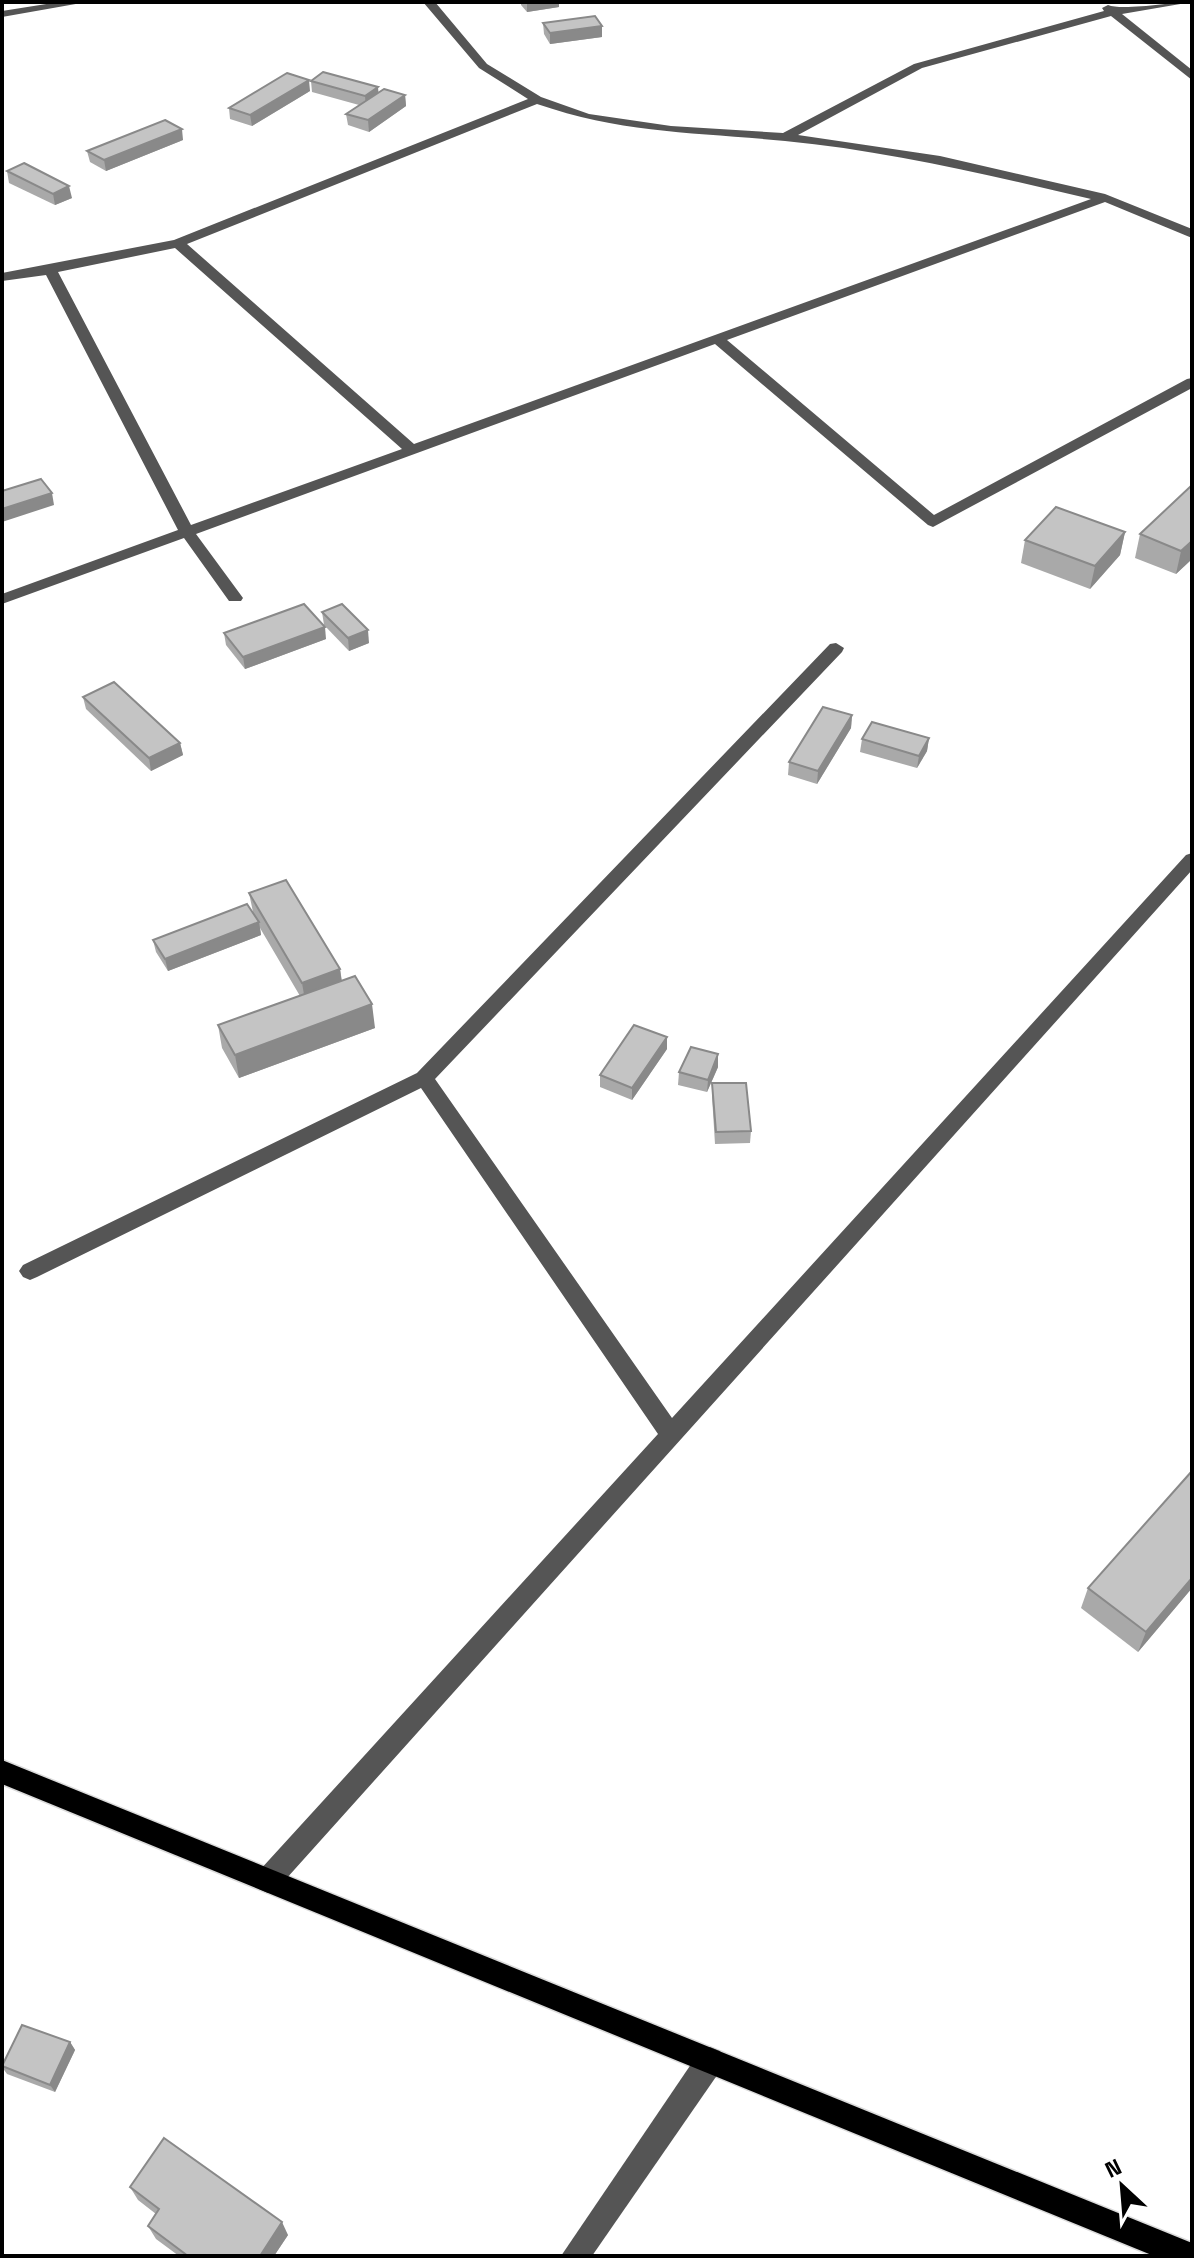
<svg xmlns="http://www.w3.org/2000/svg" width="1194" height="2258" font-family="'Space Grotesk',sans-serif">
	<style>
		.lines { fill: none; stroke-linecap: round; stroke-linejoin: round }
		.major-casing { stroke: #dbdbdb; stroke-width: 3 }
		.minor { fill: #555; fill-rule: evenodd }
		.major { fill: #000; fill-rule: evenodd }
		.wall { fill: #a9a9a9 }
		.shaded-wall { fill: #898989 }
		.building { fill: #c4c4c4; stroke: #898989; stroke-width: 2 }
	</style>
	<rect width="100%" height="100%" fill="#fff"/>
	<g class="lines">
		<g class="major-casing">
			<polygon id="major" points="2,1760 1192,2243 1192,2256 1154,2256 2,1784"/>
		</g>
		<g class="minor">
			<polygon points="59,2 87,2 2,17 2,11"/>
			<path d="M 423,2 L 435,2 L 487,64 L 541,97 L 589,114 L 671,126 L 783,133 L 914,64 L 1104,11 L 1102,8 L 1108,5 C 1122,11 1172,2 1192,2 L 1122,14 L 1192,70 L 1192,80 L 1111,16 L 922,68 L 798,135 L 940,156 L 1105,194 L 1192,229 L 1192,238 L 1105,202 L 727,340 L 934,515 L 1187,379 L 1192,378 L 1192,388 L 933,527 L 928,525 L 715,344 L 196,534 L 243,598 L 241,601 L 229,601 L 184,538 L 2,604 L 2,594 L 178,530 L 46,275 L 2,281 L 2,273 L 174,240 L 528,99 L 479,68 ZM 537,104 C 625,134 695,132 785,141 C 888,151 990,175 1091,199 L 414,444 L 187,244 ZM 175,248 L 402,449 L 191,525 L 58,272 Z"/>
			<polygon points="836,643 844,648 842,652 435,1079 672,1418 1186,855 1192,853 1192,870 277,1889 268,1893 259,1889 255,1880 259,1871 658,1434 421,1088 37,1277 30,1280 23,1277 19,1271 23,1265 417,1073 830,644"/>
			<polygon points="710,2047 720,2051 724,2061 720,2071 592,2256 561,2256 700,2051"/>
		</g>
		<use href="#major" class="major"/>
	</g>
	<g class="wall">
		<polygon points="521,2 559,2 559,7 527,12 521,5"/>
		<polygon points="543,23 602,37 550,44 544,34"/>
		<polygon points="311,81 378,92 405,95 406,106 369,132 348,125 346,114 359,105 312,92"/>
		<polygon points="310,91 252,126 230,119 229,108"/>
		<polygon points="183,140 106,171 90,162 87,151"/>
		<polygon points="7,171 72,198 55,205 9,183"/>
		<polygon points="1192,485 1192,559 1176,574 1135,558 1140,534"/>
		<polygon points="1125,532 1120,555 1090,589 1021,563 1025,540"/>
		<polygon points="322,612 369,643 349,651 324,625"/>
		<polygon points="224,633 326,639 245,669 226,645"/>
		<polygon points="83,697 180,743 183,755 151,771 86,709"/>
		<polygon points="852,715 851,728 817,784 788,775 789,762"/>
		<polygon points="929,738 927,751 917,768 860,752 862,739"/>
		<polygon points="249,893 340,969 342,981 375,1028 239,1078 222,1048 218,1025 300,996 260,928 261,935 168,971 156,952 153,940 253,912"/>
		<polygon points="667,1049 632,1100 600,1087 600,1075"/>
		<polygon points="718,1054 718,1067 707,1092 678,1085 679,1072"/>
		<polygon points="712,1083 751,1131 750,1143 715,1144 712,1096"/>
		<polygon points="1088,1588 1192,1588 1138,1652 1081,1608"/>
		<polygon points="70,2042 75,2050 55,2092 7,2074 2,2067"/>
		<polygon points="130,2187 288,2235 274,2256 179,2256 156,2239 148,2226 156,2214 138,2200"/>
	</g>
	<g class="shaded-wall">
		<polygon points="527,2 559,2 559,7 527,12"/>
		<polygon points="602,26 602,37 550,44 550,33"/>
		<polygon points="309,80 310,91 252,126 250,115"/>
		<polygon points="378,87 379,98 366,107 365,96"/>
		<polygon points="405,95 406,106 369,132 368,120"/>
		<polygon points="182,129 183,140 106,171 104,160"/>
		<polygon points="69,186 72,198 55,205 53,194"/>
		<polygon points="52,493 54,505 2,522 2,509"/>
		<polygon points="1125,532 1120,555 1090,589 1095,566"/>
		<polygon points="1192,541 1192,559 1176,574 1181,551"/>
		<polygon points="325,627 326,639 245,669 243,657"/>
		<polygon points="368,630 369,643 349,651 348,638"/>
		<polygon points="852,715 851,728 817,784 818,771"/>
		<polygon points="929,738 927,751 917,768 919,756"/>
		<polygon points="180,743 183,755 151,771 149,758"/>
		<polygon points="259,922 261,935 168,971 165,959"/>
		<polygon points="340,969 343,993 306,1006 302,983"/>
		<polygon points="372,1004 375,1028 239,1078 235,1055"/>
		<polygon points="667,1037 667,1049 632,1100 632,1088"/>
		<polygon points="718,1054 718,1067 707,1092 708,1080"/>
		<polygon points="1192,1578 1192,1588 1138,1652 1146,1632"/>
		<polygon points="70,2042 75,2050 55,2092 50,2085"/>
		<polygon points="282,2222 288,2235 274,2256 260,2256"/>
	</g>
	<g class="building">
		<polygon points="595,16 602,26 550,33 543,23"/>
		<polygon points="323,72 378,87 365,96 311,81"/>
		<polygon points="287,73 309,80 250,115 229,108"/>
		<polygon points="384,89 405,95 368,120 346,114"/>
		<polygon points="165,120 182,129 104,160 87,151"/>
		<polygon points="24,163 69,186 53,194 7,171"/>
		<polygon points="41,479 52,493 2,509 2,491"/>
		<polygon points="1192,485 1192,541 1181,551 1140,534"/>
		<polygon points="1056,507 1125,532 1095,566 1025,540"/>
		<polygon points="304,604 325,627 243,657 224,633"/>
		<polygon points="342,604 368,630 348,638 322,612"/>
		<polygon points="114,682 180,743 149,758 83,697"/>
		<polygon points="823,707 852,715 818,771 789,762"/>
		<polygon points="872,722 929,738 919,756 862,739"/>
		<polygon points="286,880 340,969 302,983 249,893"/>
		<polygon points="247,904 259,922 165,959 153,940"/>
		<polygon points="355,976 372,1004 235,1055 218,1025"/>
		<polygon points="634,1025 667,1037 632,1088 600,1075"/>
		<polygon points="691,1047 718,1054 708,1080 679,1072"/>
		<polygon points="712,1083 746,1083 751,1131 716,1132"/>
		<polygon points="1192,1471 1192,1578 1146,1632 1088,1588"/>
		<polygon points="22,2025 70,2042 50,2085 2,2066"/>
		<polygon points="164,2138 282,2222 260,2256 188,2256 148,2226 159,2209 130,2187"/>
	</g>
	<rect width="1194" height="2258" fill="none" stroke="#000000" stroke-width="8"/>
	<g transform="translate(1122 2186) rotate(334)" stroke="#ffffff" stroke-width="6" paint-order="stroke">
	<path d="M0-6L14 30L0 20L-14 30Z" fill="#000000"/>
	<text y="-12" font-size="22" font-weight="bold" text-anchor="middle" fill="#000000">N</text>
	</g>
</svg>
